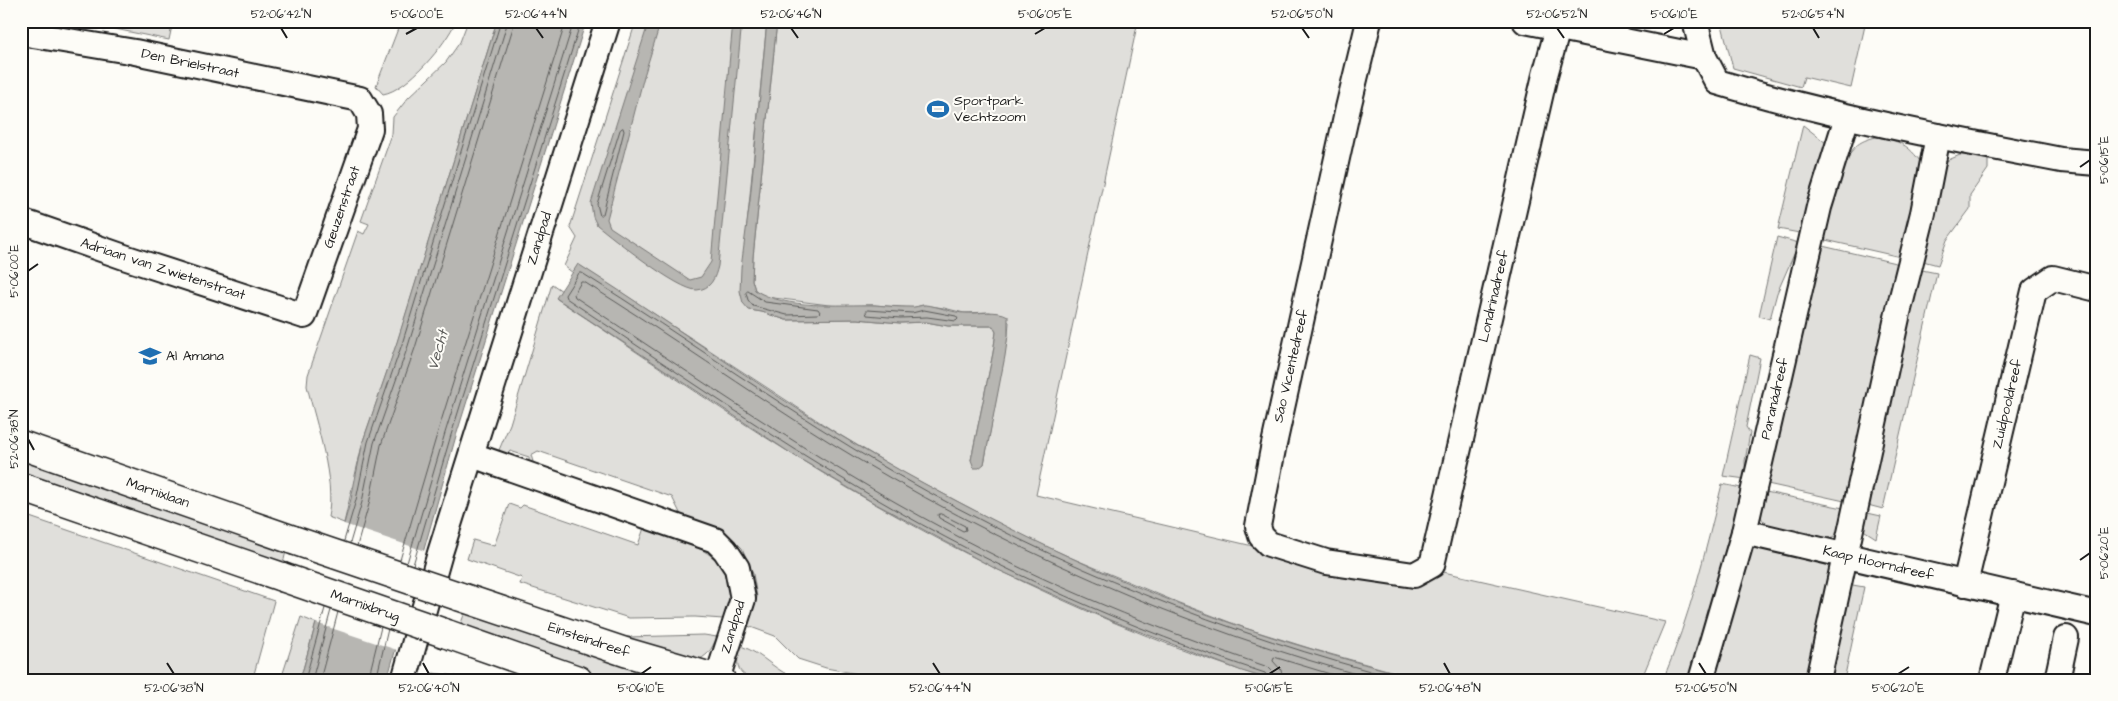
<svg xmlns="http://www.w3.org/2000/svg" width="2118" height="701" font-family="'Architects Daughter',sans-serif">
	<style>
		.green { fill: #e0dfdb; stroke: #7e7e7c }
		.water { fill: #b7b6b2; stroke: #797876 }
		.pier { fill: #fdfcf7 }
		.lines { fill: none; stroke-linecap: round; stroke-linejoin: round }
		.shore { stroke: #5a5a58; stroke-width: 1 }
		.minor-casing { stroke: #1c1c1c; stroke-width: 28 }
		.secondary-casing { stroke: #1c1c1c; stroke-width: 31 }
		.minor { stroke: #fdfcf7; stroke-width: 24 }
		.secondary { stroke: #fdfcf7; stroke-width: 28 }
		.secondary-bridge-casing { stroke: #1c1c1c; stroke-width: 31; stroke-linecap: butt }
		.secondary-bridge { stroke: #fdfcf7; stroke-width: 28 }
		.ticks { fill: none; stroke: #1c1c1c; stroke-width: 2 }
		.labels { text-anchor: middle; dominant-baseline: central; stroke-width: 4; stroke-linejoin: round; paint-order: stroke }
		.street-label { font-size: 14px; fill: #1c1c1c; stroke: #fdfcf7 }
		.poi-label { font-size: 14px; fill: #1c1c1c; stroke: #fdfcf7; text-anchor: start }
		.water-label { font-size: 15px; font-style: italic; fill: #5a5a58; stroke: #fdfcf7 }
		.neatline { fill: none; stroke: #1c1c1c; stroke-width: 2 }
		.ticks-label { font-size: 12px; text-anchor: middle; fill: #1c1c1c }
	</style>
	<rect width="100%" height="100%" fill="#fdfcf7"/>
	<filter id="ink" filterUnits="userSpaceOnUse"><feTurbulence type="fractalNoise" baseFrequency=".02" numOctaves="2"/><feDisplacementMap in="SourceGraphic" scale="10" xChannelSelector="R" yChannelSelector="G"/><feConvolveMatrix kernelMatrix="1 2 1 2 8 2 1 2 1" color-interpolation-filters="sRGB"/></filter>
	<g filter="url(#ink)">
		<g class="green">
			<polygon points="76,21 173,21 169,40"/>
			<path d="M 401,21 L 456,21 C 446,44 408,90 383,94 L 376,86 Z"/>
			<path d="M 468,21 L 497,21 L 397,343 L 363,441 L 344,523 L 328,517 C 336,482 316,423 307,386 L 308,375 L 358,231 L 364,234 L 369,224 L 361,221 L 392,134 L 393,117 L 408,98 L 446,62 L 460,42 Z"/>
			<polygon points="636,21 767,21 745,246 750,310 762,312 786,320 857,319 900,323 926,322 948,326 993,326 996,332 993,353 971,460 984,464 1008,335 1009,322 990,312 964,313 944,308 923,305 912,308 874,305 837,306 766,297 755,290 752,280 753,257 777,21 1138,21 1036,495 1410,583 1439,571 1665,622 1641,680 1423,680 1312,649 1245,628 1179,603 1074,559 1017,533 902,472 835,432 579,265 573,273 564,266 577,238 570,227"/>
			<polygon points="1721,21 1866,21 1851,88 1804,77 1801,87 1733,68"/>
			<polygon points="1803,125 1826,143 1805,234 1778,229"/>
			<path d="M 1876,137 C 1900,141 1908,144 1922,164 L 1905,258 L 1821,239 C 1829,212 1836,168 1855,147 C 1861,141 1868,139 1876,137 Z"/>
			<polygon points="1960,155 1988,158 1988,169 1970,195 1970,209 1947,240 1938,265 1919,260 1941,166 1946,161"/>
			<polygon points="1777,237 1799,243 1777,293 1770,319 1759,316"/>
			<polygon points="1818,245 1904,265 1849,502 1763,483"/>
			<polygon points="1917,269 1937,273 1883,509 1864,504"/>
			<path d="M 552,284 L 562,291 L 557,299 C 636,351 715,406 795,456 C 942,548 1105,628 1271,680 L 891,680 L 826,668 L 798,659 L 775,636 L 748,626 L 757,597 L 753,574 L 742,548 L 730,536 L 715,527 L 682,517 L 672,497 L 538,451 L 531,455 L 534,465 L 529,464 L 529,457 L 510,451 L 507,455 L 501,454 L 499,450 L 510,424 Z"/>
			<polygon points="1750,355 1760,358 1746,427 1750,433 1745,461 1746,479 1723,476"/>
			<polygon points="21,454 287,547 282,568 21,479"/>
			<path d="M 1722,484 L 1746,489 L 1691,680 L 1663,680 C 1690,616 1706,550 1722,484 Z"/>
			<path d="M 1761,491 L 1848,509 C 1844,525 1846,535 1828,538 L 1768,525 C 1755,515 1759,505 1761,491 Z"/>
			<path d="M 509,504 L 520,508 L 523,505 L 638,545 L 644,528 C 677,540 735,550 729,597 C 728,605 725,612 723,619 L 695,617 L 629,618 L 520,584 L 522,578 L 467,559 L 473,540 L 494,546 Z"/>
			<polygon points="1863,512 1881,516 1876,538 1862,529"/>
			<polygon points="21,514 274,601 254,674 250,680 21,680"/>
			<polygon points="1762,545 1822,559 1833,569 1810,680 1715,680 1746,558 1752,549"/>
			<polygon points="1847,584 1864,587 1844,680 1825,680"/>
			<polygon points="466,609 691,680 608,680 587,674 459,629"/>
			<path d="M 547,612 L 626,637 L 704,635 L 717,637 C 711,650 708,657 694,661 Z"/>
			<polygon points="301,617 316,623 300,680 278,680 283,673"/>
			<path d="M 741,646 C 764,654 775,672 800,680 C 775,680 724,689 741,646 Z"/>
			<polygon points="433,673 455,676 464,680 431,680"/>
		</g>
		<g class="water">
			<polygon points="497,21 586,21 456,436 387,680 300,680 351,499 363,441 397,342"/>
			<path d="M 649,21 L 661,21 L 644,76 L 607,219 L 610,227 L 690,280 L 701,277 L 711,262 L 733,21 L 742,21 L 718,266 C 715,278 711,289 697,290 C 679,291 613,238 597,225 L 593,217 L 591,203 Z"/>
			<path d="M 767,21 L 777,21 L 753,257 L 752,280 L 755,290 C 786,310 839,304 875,305 C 887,306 898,307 910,307 C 915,308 920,305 925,305 C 939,306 952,313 966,313 C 979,314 996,309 1008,316 L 1008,335 L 1005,356 L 984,464 L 979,468 L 974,468 L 971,460 L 993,353 L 996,332 L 993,326 L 948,326 L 926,322 L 900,323 L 857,319 L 786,320 L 762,312 L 749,310 L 743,303 L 740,291 L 741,268 L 750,200 Z"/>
			<path d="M 578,264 C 687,333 790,410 903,472 C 1013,533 1126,587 1245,628 C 1303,648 1363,664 1423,680 L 1271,680 L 1242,671 L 1112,621 L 996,569 L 874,503 L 795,456 L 556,298 Z"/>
		</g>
		<polygon class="pier" points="341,523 425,551 397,650 313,622"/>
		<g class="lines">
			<g class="shore">
				<polygon points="623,128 624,131 603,214 600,216 597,204 620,130"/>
				<polygon points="748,291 765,302 818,309 820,312 818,314 787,315 753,306 748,300 746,293"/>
				<polygon points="868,310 912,313 924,310 956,316 958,319 956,321 927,317 900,318 867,315 866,312"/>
				<polygon points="941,514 965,526 966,530 963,531 939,518 938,515"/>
				<polyline points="344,541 356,500 368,442 402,344 501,21"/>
				<polyline points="350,543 362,502 374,443 408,346 508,21"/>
				<polyline points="357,546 369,504 381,445 415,348 515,21"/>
				<polyline points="400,560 438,431 566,21"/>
				<polyline points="407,563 445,433 574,21"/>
				<polyline points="413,565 451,435 581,21"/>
				<polyline points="305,680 325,608"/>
				<polyline points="312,680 331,610"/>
				<polyline points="320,680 338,612"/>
				<polyline points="368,680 381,627"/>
				<polyline points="376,680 388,629"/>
				<path d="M 1269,680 L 1265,673 C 1130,629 998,570 875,498 C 769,436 668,366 566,298 L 565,295 L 579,273 L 582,273 C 688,339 789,413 898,475 C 1056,566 1227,634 1403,680"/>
				<path d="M 1275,680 L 1273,672 L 1268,667 C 1157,629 1047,585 944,529 C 815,460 696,377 575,297 L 574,294 L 581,282 L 584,282 C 667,333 746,390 828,441 C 998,546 1185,629 1378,680"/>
				<polyline points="1283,680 1281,670 1273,661 1274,657 1350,680"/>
			</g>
			<g class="minor-casing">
				<g id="minor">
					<path id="s1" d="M 1369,21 L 1348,108 L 1273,449 L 1258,526 L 1261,536 L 1269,544 L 1326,562 L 1414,575 L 1432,565 L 1545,75 L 1558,28"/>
					<polyline points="1525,21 1704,57"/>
					<path d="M 1695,21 L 1704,57 L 1717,82 C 1830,116 1945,138 2061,160 L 2097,163"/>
					<path id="s2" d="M 21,33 L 135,52 L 360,99 L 369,114 L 370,129 L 304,316 L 127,258 L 21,221"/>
					<polyline points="472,455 715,540 725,550 737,568 743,599 717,679"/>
					<path id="s3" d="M 1744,532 L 2097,614"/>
					<path id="s4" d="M 1965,584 L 2034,291 L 2053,278 L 2097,289"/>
					<path id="s5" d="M 404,680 L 440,553 L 608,21"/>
					<path id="s6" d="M 1701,680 L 1744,532 L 1819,207 L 1847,117"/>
					<polyline points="1818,680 1898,313 1923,213 1938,136"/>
					<polyline points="1992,680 2013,594"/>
					<polyline points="2057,680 2066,638"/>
				</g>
			</g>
			<g class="secondary-casing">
				<g id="secondary">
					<path id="s7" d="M 21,445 L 293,540"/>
					<polyline points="21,487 282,577"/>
					<path id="s8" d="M 458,596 L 625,652 L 721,680"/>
					<polyline points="447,634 578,680"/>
				</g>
			</g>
			<use href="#minor" class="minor"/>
			<use href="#secondary" class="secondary"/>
			<g class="secondary-bridge-casing">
				<g id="secondary-bridge">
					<polyline points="293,540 458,596"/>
					<path id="s9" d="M 282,577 L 447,634"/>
				</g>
			</g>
			<use href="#secondary-bridge" class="secondary-bridge"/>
		</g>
	</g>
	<path class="ticks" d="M 281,28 L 287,38M 536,28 L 543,38M 791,28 L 798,38M 1302,28 L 1309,38M 1557,28 L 1564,38M 1813,28 L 1819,38M 406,34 L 417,28M 1035,34 L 1045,28M 1664,34 L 1674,28M 2080,167 L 2090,160M 28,271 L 38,264M 28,439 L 34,450M 2080,560 L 2090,553M 167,663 L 174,674M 423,663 L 429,674M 933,663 L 940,674M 1444,663 L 1450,674M 1699,663 L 1706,674M 641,674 L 651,667M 1269,674 L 1280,667M 1898,674 L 1909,667"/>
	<defs>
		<g id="stadium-bare" transform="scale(1.725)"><path d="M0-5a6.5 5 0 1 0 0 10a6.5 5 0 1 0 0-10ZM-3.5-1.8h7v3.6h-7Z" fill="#1f6fb2" stroke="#fdfcf7" stroke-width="2.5" paint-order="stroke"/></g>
		<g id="school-bare" transform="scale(1.725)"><path d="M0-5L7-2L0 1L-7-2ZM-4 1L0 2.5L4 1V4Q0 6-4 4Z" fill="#1f6fb2" stroke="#fdfcf7" stroke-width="2.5" paint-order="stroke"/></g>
	</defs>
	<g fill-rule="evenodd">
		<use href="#stadium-bare" x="938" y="109"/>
		<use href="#school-bare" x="150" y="356"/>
	</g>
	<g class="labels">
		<g class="street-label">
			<text stroke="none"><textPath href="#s2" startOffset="172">Den Brielstraat</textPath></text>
			<text transform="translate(342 207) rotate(-71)">Geuzenstraat</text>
			<text stroke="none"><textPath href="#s5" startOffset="462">Zandpad</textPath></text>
			<text transform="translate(163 269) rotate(18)">Adriaan van Zwietenstraat</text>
			<text stroke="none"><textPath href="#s1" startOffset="984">Londrinadreef</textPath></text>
			<text transform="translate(1291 366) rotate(-77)">Sáo Vicentedreef</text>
			<text stroke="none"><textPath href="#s6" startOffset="291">Paranádreef</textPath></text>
			<text stroke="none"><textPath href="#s4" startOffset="185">Zuidpooldreef</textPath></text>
			<text stroke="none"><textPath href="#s7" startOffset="145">Marnixlaan</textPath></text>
			<text stroke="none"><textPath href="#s3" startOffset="138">Kaap Hoorndreef</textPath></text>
			<text stroke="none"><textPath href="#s9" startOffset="88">Marnixbrug</textPath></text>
			<text transform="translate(733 627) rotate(-73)">Zandpad</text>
			<text stroke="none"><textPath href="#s8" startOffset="138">Einsteindreef</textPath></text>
		</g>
		<g class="poi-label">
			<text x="954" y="101">Sportpark<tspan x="954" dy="16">Vechtzoom</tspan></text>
			<text x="166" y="356">Al Amana</text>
		</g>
		<g class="water-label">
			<text transform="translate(438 350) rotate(-74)">Vecht</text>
		</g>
	</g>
	<rect width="2118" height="701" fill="none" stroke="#fdfcf7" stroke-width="55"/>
	<rect x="28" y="28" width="2062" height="646" class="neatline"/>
	<g class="ticks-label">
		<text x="281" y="18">52°06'42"N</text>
		<text x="417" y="18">5°06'00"E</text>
		<text x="536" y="18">52°06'44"N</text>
		<text x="791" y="18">52°06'46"N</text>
		<text x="1045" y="18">5°06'05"E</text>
		<text x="1302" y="18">52°06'50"N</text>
		<text x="1557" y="18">52°06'52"N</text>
		<text x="1674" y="18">5°06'10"E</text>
		<text x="1813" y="18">52°06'54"N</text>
		<text transform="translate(2104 160) rotate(-90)" y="4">5°06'15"E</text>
		<text transform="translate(14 271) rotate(-90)" y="4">5°06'00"E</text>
		<text transform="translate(14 439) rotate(-90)" y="4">52°06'38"N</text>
		<text transform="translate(2104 553) rotate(-90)" y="4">5°06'20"E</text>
		<text x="174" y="692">52°06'38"N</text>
		<text x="429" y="692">52°06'40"N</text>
		<text x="641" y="692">5°06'10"E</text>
		<text x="940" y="692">52°06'44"N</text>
		<text x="1269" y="692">5°06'15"E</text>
		<text x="1450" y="692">52°06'48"N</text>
		<text x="1706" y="692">52°06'50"N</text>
		<text x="1898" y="692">5°06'20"E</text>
	</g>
</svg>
